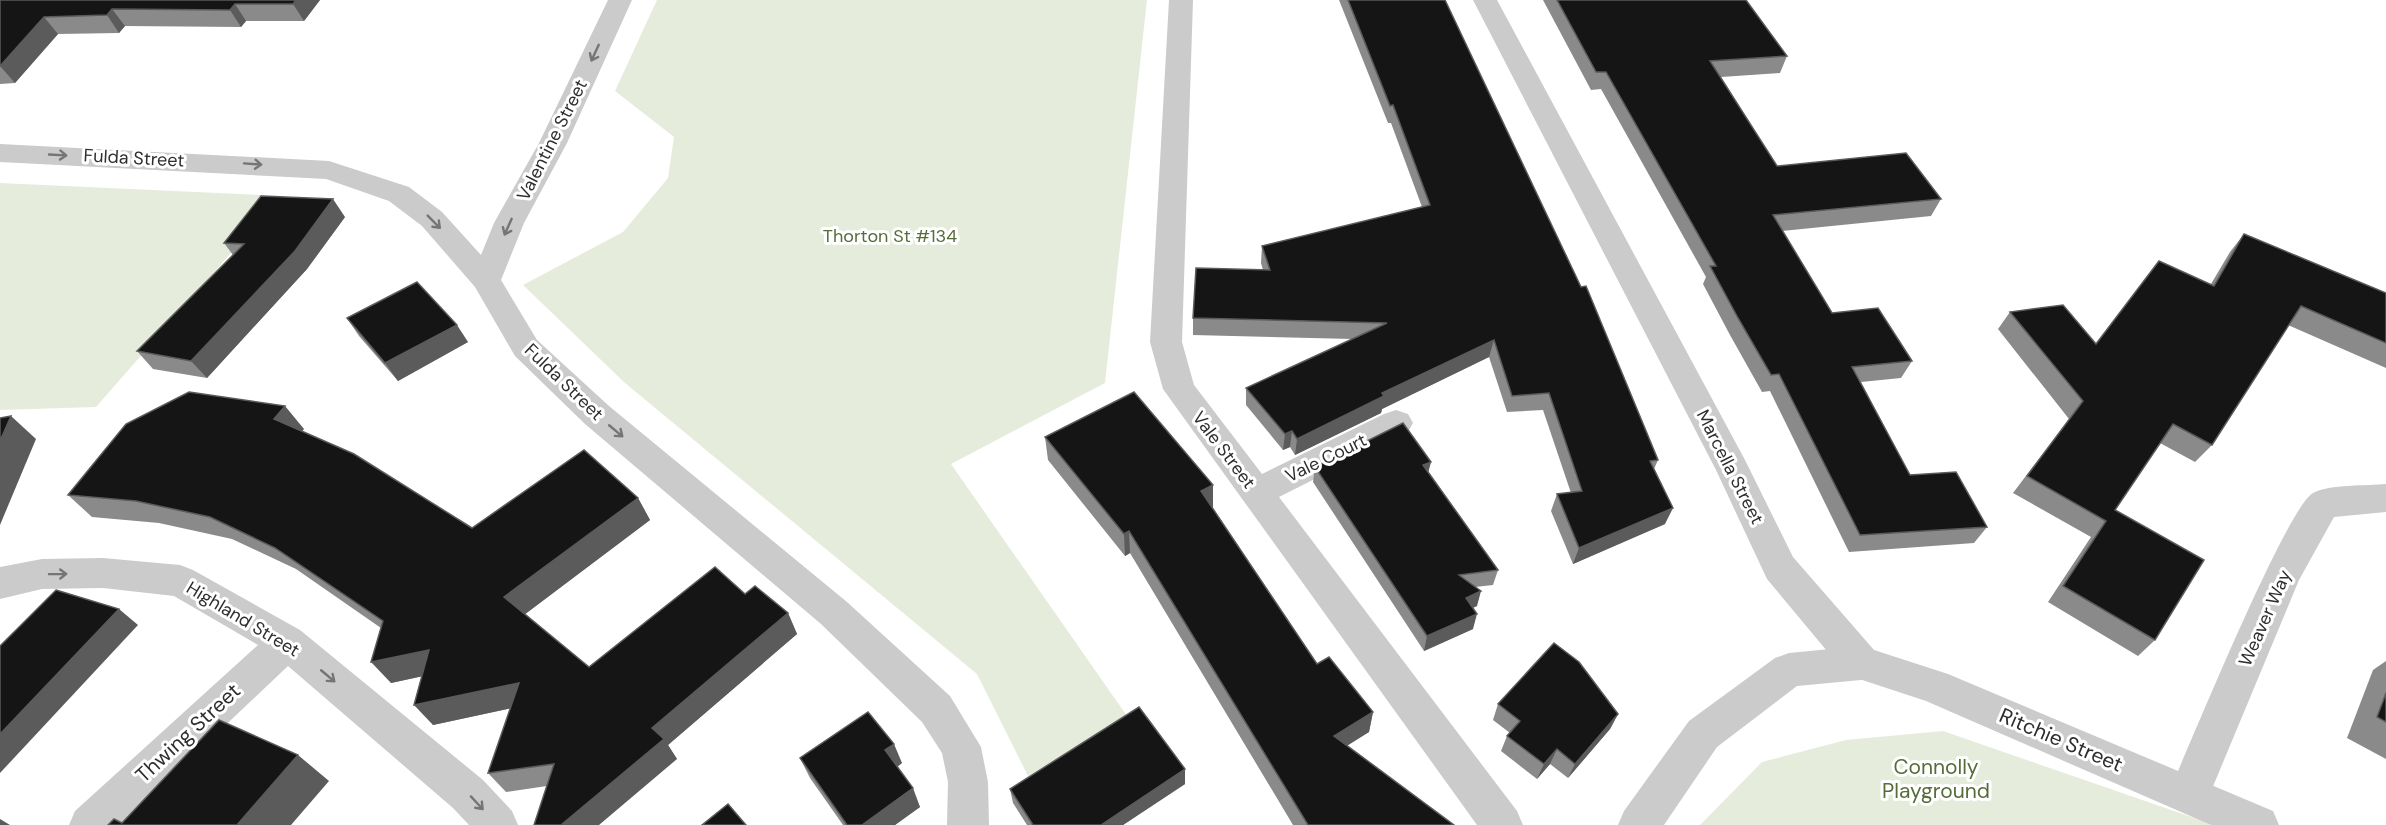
<svg xmlns="http://www.w3.org/2000/svg" width="2386" height="825" font-family="'DM Sans',sans-serif">
	<style>
		.green { fill: #e6ecdb }
		.lines { fill: none; stroke-linecap: round; stroke-linejoin: round }
		.minor { fill: #cbcbcb; fill-rule: evenodd }
		.tertiary { fill: #cbcbcb; fill-rule: evenodd }
		.wall { fill: #8a8a8a }
		.shaded-wall { fill: #5b5b5b }
		.building { fill: #151515; stroke: #5b5b5b; stroke-width: 1.5 }
		.oneway { stroke: #757575 }
		.labels { text-anchor: middle; dominant-baseline: central; stroke-width: 6; stroke-linejoin: round; paint-order: stroke }
		.street-label { font-size: 18px; fill: #2e2e2e; stroke: #fff }
		.park-label { font-size: 18px; fill: #576c39; stroke: #fff }
		.near-street-label { font-size: 21px; fill: #2e2e2e; stroke: #fff }
		.near-park-label { font-size: 21px; fill: #576c39; stroke: #fff }
	</style>
	<rect width="100%" height="100%" fill="#fff"/>
	<g class="green">
		<polygon points="657,0 1147,0 1105,383 951,464 1127,716 1028,776 977,674 625,383 523,285 623,232 668,178 674,137 615,91"/>
		<polygon points="0,183 281,196 96,407 0,410"/>
		<polygon points="1943,731 2203,821 2211,825 1700,825 1762,762 1846,740"/>
	</g>
	<g class="lines">
		<g class="minor">
			<polygon points="608,0 632,0 567,143 524,223 501,280 537,340 609,406 847,602 950,696 981,747 988,782 989,825 947,825 948,782 942,753 922,722 821,624 585,424 515,356 475,287 422,226 389,201 326,179 0,162 0,144 329,161 409,187 442,212 481,255 494,223 539,143"/>
			<polygon points="1169,0 1193,0 1182,342 1194,385 1262,474 1384,414 1396,410 1408,414 1413,423 1408,432 1279,497 1517,811 1523,825 1477,825 1163,389 1150,342"/>
			<path d="M 2386,484 L 2386,512 L 2334,517 L 2299,580 L 2204,808 L 2189,814 L 2174,808 L 2168,794 C 2188,750 2286,508 2313,493 C 2330,484 2367,486 2386,484 Z"/>
			<polygon points="103,558 180,565 193,570 300,630 483,780 512,811 518,825 469,825 453,808 288,666 120,825 69,825 75,811 258,645 174,596 103,588 42,589 0,599 0,567 42,559"/>
			<polygon points="1861,646 1875,651 1880,663 1875,675 1861,680 1797,686 1717,747 1664,825 1618,825 1624,811 1689,721 1775,658 1789,653"/>
		</g>
		<polygon class="tertiary" points="1473,0 1497,0 1745,460 1793,557 1874,650 1948,674 2273,811 2279,825 2211,825 1926,701 1847,675 1767,579 1716,470"/>
	</g>
	<g class="wall">
		<polygon points="0,0 320,0 304,21 246,21 241,27 125,26 119,33 58,34 15,83 0,84"/>
		<polygon points="1339,0 1445,0 1658,460 1654,469 1665,524 1573,564 1551,511 1557,494 1571,493 1543,410 1507,412 1489,357 1382,409 1381,413 1295,455 1290,447 1283,450 1246,405 1246,388 1352,339 1193,335 1193,318 1263,270 1261,263 1262,246 1422,207 1391,123 1388,123"/>
		<polygon points="1543,0 1746,0 1787,56 1780,73 1721,77 1777,166 1941,199 1931,216 1782,231 1832,313 1912,361 1901,378 1861,382 1910,475 1987,527 1974,543 1849,552 1770,391 1762,392 1730,335 1703,284 1706,277 1601,89 1591,90"/>
		<polygon points="345,217 307,269 207,378 153,369 137,351 233,255 224,243"/>
		<polygon points="2244,234 2386,293 2386,368 2288,325 2212,445 2195,462 2160,443 2115,510 2155,640 2138,656 2048,602 2091,537 2013,493 2069,419 1998,329 2010,312 2096,344 2211,284 2230,252"/>
		<polygon points="347,318 468,342 398,381 359,336"/>
		<polygon points="304,429 302,431 472,528 638,498 650,520 525,614 589,667 745,594 788,613 797,634 668,745 677,759 547,786 506,792 488,773 511,708 433,725 422,676 391,683 381,628 296,569 232,539 159,523 92,517 68,495"/>
		<polygon points="1045,437 1213,508 1317,664 1373,712 1369,732 1347,745 1454,825 1293,825 1130,553 1125,556 1048,460"/>
		<polygon points="1431,462 1428,471 1498,570 1493,585 1475,587 1477,606 1473,608 1473,629 1424,651 1313,482 1315,467"/>
		<polygon points="2386,661 2386,759 2347,738 2373,670"/>
		<polygon points="1498,704 1618,714 1610,729 1568,778 1550,764 1537,779 1501,751 1507,736 1510,733 1493,720"/>
		<polygon points="800,758 902,763 897,767 920,807 895,825 843,825 810,778"/>
		<polygon points="1185,769 1185,784 1123,825 1027,825 1013,803 1010,789"/>
	</g>
	<g class="shaded-wall">
		<polygon points="296,0 320,0 304,21 293,4"/>
		<polygon points="235,4 246,21 241,27 230,10"/>
		<polygon points="112,9 125,26 119,33 107,15"/>
		<polygon points="44,17 58,34 15,83 0,66"/>
		<polygon points="333,199 345,217 307,269 207,378 191,361"/>
		<polygon points="457,325 468,342 398,381 385,363"/>
		<polygon points="1494,340 1489,357 1382,409 1381,413 1295,455 1297,439 1382,393"/>
		<polygon points="285,406 304,429 293,442 274,419"/>
		<polygon points="11,416 36,439 0,525 0,441"/>
		<polygon points="1292,431 1290,447 1283,450 1285,434"/>
		<polygon points="1431,462 1427,477 1423,465"/>
		<polygon points="1213,485 1213,508 1201,514 1201,491"/>
		<polygon points="638,498 650,520 520,618 504,597"/>
		<polygon points="1673,508 1665,524 1573,564 1579,548"/>
		<polygon points="1129,531 1130,553 1125,556 1124,534"/>
		<polygon points="1481,591 1477,606 1462,612 1466,598"/>
		<polygon points="119,609 138,625 0,773 0,734"/>
		<polygon points="788,613 797,634 668,745 677,759 599,825 561,825 652,728"/>
		<polygon points="1477,614 1473,629 1424,651 1427,636"/>
		<polygon points="429,650 447,671 391,683 371,662"/>
		<polygon points="519,683 536,703 433,725 414,705"/>
		<polygon points="1373,712 1369,732 1331,756 1334,736"/>
		<polygon points="1618,714 1610,729 1568,778 1575,764"/>
		<polygon points="894,744 902,763 893,770 885,750"/>
		<polygon points="1557,749 1550,764 1537,779 1544,764"/>
		<polygon points="298,755 329,781 291,825 237,825"/>
		<polygon points="1185,769 1185,784 1123,825 1101,825"/>
		<polygon points="913,788 920,807 895,825 862,825"/>
		<polygon points="0,819 10,825 0,825"/>
	</g>
	<g class="building">
		<polygon points="0,0 296,0 293,4 235,4 230,10 112,9 107,15 44,17 0,66"/>
		<polygon points="1348,0 1445,0 1581,287 1586,286 1658,460 1650,461 1673,508 1579,548 1557,494 1582,491 1549,393 1512,396 1494,340 1382,393 1384,396 1297,439 1292,431 1285,434 1246,388 1387,323 1193,318 1196,268 1270,270 1262,246 1430,205 1393,105 1390,106"/>
		<polygon points="1557,0 1746,0 1787,56 1710,61 1777,166 1906,153 1941,199 1773,215 1832,313 1878,308 1912,361 1852,367 1910,475 1956,472 1987,527 1860,535 1779,374 1771,375 1738,318 1710,266 1716,266 1606,72 1596,72"/>
		<polygon points="261,196 333,199 295,251 191,361 137,351 244,244 224,243"/>
		<polygon points="2244,234 2386,293 2386,343 2301,306 2212,445 2173,424 2115,510 2204,560 2155,640 2063,586 2106,521 2027,476 2083,401 2010,312 2063,305 2096,344 2159,261 2214,286"/>
		<polygon points="417,282 457,325 385,363 347,318"/>
		<polygon points="189,392 285,406 274,419 354,454 472,528 584,450 638,498 504,597 589,667 715,567 745,594 755,586 788,613 652,728 664,739 561,825 534,825 554,764 488,773 519,683 414,705 429,650 371,662 383,621 275,548 210,517 136,501 68,495 126,424"/>
		<polygon points="1134,392 1213,485 1201,491 1317,664 1329,657 1373,712 1334,736 1454,825 1308,825 1129,531 1124,534 1045,437"/>
		<polygon points="11,416 0,441 0,418"/>
		<polygon points="1403,423 1431,462 1423,465 1498,570 1459,575 1481,591 1466,598 1477,614 1427,636 1315,467"/>
		<polygon points="56,590 119,609 0,734 0,646"/>
		<polygon points="1554,643 1579,662 1618,714 1575,764 1557,749 1544,764 1507,736 1520,721 1498,704"/>
		<polygon points="2386,693 2386,722 2377,717"/>
		<polygon points="1139,707 1185,769 1101,825 1033,825 1010,789"/>
		<polygon points="868,712 894,744 885,750 913,788 862,825 847,825 800,758"/>
		<polygon points="219,720 298,755 237,825 108,825 114,819 122,823"/>
		<polygon points="728,804 746,825 702,825"/>
	</g>
	<defs><path id="oneway-shaft" d="M-6 0H5M1.5-3L5.5 0L1.5 3" fill="none" stroke-width="1.6" stroke-linecap="round" stroke-linejoin="round" transform="scale(1.5)"/></defs>
	<g class="oneway">
		<use href="#oneway-shaft" transform="translate(595 53) rotate(115)"/>
		<use href="#oneway-shaft" transform="translate(58 155) rotate(3)"/>
		<use href="#oneway-shaft" transform="translate(253 164) rotate(4)"/>
		<use href="#oneway-shaft" transform="translate(434 222) rotate(45)"/>
		<use href="#oneway-shaft" transform="translate(508 227) rotate(114)"/>
		<use href="#oneway-shaft" transform="translate(616 431) rotate(40)"/>
		<use href="#oneway-shaft" transform="translate(58 574) rotate(-1)"/>
		<use href="#oneway-shaft" transform="translate(328 676) rotate(40)"/>
		<use href="#oneway-shaft" transform="translate(477 803) rotate(47)"/>
	</g>
	<g class="labels">
		<g class="street-label">
			<text transform="translate(552 140) rotate(-63)">Valentine Street</text>
			<text transform="translate(134 158) rotate(3)">Fulda Street</text>
			<text transform="translate(564 382) rotate(44)">Fulda Street</text>
			<text transform="translate(1224 450) rotate(53)">Vale Street</text>
			<text transform="translate(1326 458) rotate(-26)">Vale Court</text>
			<text transform="translate(1730 467) rotate(63)">Marcella Street</text>
			<text transform="translate(2265 618) rotate(-66)">Weaver Way</text>
			<text transform="translate(243 619) rotate(31)">Highland Street</text>
		</g>
		<g class="park-label">
			<text x="890" y="236">Thorton St #134</text>
		</g>
		<g class="near-street-label">
			<text transform="translate(188 733) rotate(-43)">Thwing Street</text>
			<text transform="translate(2061 740) rotate(23)">Ritchie Street</text>
		</g>
		<g class="near-park-label">
			<text x="1936" y="767">Connolly<tspan x="1936" dy="24">Playground</tspan></text>
		</g>
	</g>
</svg>
